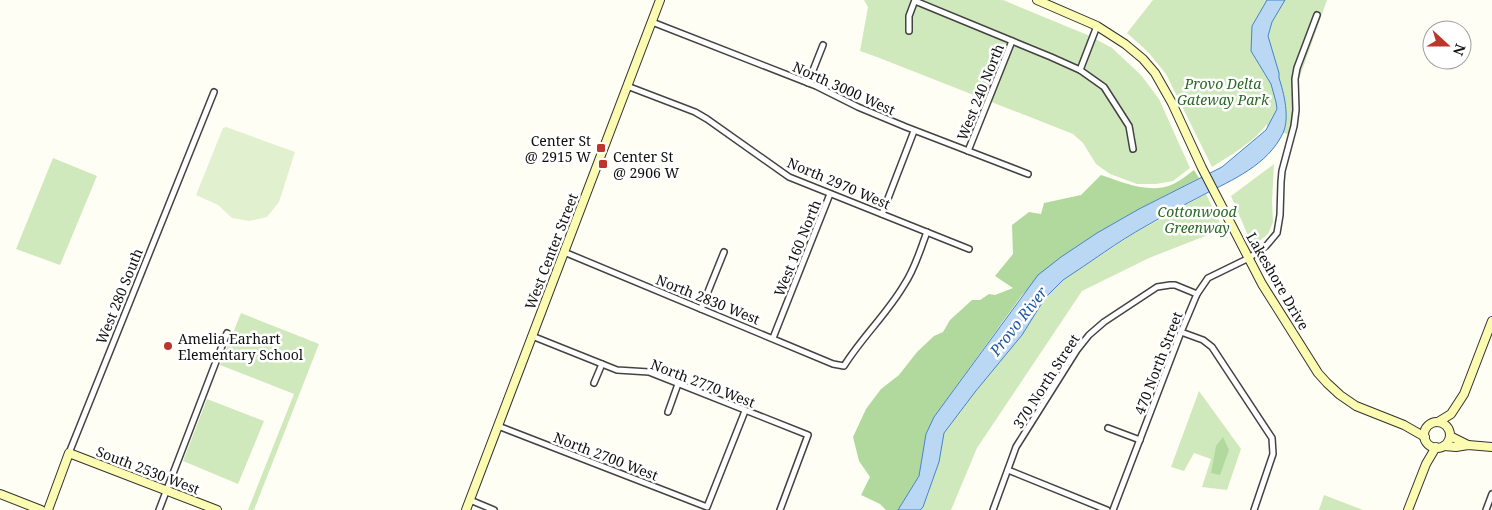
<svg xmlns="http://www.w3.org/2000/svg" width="1492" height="510" font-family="'Noto Serif',serif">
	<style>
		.green { fill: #cfe9bd }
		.forest { fill: #b1d99d }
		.pitch { fill: #e1f0cf }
		.water { fill: #bad8f4; stroke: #4384c9 }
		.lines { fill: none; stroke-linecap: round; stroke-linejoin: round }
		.street-casing { stroke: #434343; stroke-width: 8 }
		.secondary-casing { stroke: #323232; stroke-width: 10 }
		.street { stroke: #fff; stroke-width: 5 }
		.secondary { stroke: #fbfcb1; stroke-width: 8 }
		.poi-dot { fill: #bd362c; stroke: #fff; stroke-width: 2 }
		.labels { text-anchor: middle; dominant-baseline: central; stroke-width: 5; stroke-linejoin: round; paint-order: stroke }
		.park-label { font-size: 14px; font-style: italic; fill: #286721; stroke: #fff }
		.street-label { font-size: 14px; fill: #101010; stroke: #fff }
		.poi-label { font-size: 14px; fill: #101010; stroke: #fff; text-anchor: start }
		.water-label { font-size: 15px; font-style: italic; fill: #1c569f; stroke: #fff }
	</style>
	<rect width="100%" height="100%" fill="#fffef4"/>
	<g class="green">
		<polygon points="864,0 1003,0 1090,36 1112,48 1141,75 1159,99 1190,168 1173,181 1156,184 1137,184 1110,174 1096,164 1083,143 1073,134 877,57 860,51 868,7"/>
		<path d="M 1153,0 L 1327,0 L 1293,96 L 1293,118 L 1290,135 L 1267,127 L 1267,124 C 1253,143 1232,154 1212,167 L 1166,74 L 1148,52 L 1127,33 Z"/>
		<polygon points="53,158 97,176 60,265 16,249"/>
		<polygon points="1274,164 1272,201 1273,222 1268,234 1257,243 1250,240 1231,196"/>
		<polygon points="1206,194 1223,229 1149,258 1082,291 977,448 951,510 920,510 927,497 939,462 944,433 975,392 1022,335 1045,297 1063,280 1133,234"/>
		<polygon points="241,313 319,344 254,510 248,510 294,394 220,365"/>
		<polygon points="1199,391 1241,449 1227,490 1202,487 1211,459 1194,453 1184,471 1171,467"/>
		<polygon points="207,399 264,421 238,484 183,461"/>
		<polygon points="1324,495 1363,510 1319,510"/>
	</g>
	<g class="forest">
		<path d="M 1194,170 L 1199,178 L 1139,209 L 1097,233 L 1061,257 L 1051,266 L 1022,295 L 934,417 L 926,434 L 919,476 L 898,510 L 886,510 L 880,504 L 861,495 L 870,477 L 859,461 L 853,437 L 866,409 L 881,389 L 899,375 L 917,352 L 934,336 L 943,332 L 950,320 L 972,300 L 980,300 L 989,294 L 995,295 L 1013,288 L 995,276 L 1013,254 L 1012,225 L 1029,212 L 1041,214 L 1044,203 L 1081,195 L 1101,175 C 1122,182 1149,194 1171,185 C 1179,182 1187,175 1194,170 Z"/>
		<polygon points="1223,437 1229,450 1220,475 1211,473 1216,446"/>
	</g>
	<polygon class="pitch" points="226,127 295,152 279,202 267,217 249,221 232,218 218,205 196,195 223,128"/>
	<path class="water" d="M 1267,0 L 1285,0 L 1272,22 L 1268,36 L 1279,73 L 1279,78 C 1284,93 1290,118 1283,133 C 1268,165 1232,180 1203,195 C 1184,205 1165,215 1146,226 C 1117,242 1091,262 1063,280 L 1045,298 L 1022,335 L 975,392 L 944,433 L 939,462 L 923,507 L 920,510 L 898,510 L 919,476 L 926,434 L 934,417 L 1038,275 L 1061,257 L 1097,233 L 1139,209 L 1222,167 L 1266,130 L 1277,109 L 1276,102 L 1271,84 L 1251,51 L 1252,26 Z"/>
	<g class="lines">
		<g class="street-casing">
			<g id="street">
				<polyline points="915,1 1051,57 1080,70 1104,87 1129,126 1133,149"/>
				<polyline points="652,22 816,86 858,107 906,127 1028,174"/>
				<polyline points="909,31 909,16 915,0"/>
				<polyline points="1080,70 1097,26"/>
				<polyline points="808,83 823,45"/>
				<polyline points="627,86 695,112 707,119 789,177 969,249"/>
				<polyline points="968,151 1012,41"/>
				<polyline points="882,214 914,131"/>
				<path d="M 564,252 L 833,364 L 844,366 C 862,337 887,314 904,285 C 915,269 920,250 927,232"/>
				<polyline points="701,309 724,252"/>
				<polyline points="1181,332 1203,340 1212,347 1272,438 1273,454 1254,510"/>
				<polyline points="532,336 617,370 649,372 808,435 780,510"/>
				<polyline points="773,338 830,194"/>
				<polyline points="594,383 602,364"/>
				<polyline points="668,412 678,384"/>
				<polyline points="498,426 707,507 745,411"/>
				<polyline points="1108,428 1140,440"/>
				<polyline points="69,453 214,92"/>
				<polyline points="1008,470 1107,510"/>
				<polyline points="470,500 494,510"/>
				<polyline points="159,510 227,333"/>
				<polyline points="993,510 1016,447 1077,350 1089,335 1104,322 1157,287 1170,285 1175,285 1197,294"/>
				<polyline points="1113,510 1181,332 1197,294 1208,278 1249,258 1266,246 1277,233 1280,215 1281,182 1282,171 1294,126 1296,110 1295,79 1297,68 1317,15"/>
				<polyline points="1486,510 1492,494"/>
			</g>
		</g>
		<g class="secondary-casing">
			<g id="secondary">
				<polyline points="1037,0 1097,26 1125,44 1143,59 1155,73 1172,103 1202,168 1262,284 1318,373 1327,383 1340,395 1356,406 1404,425 1425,437"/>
				<polyline points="1438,422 1451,414 1464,394 1492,321"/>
				<circle cx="1437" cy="435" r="13"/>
				<polyline points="1450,436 1468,445"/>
				<polyline points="1444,446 1456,447 1468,445 1492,447"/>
				<polyline points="0,494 41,510"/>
				<polyline points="48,510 69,453 217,510"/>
				<polyline points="466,510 660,0"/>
				<polyline points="1408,510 1426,464 1436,447"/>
			</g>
		</g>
		<use href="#street" class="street"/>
		<use href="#secondary" class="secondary"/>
	</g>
	<g class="poi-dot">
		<rect x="596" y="143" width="10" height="10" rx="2.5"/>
		<rect x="598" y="159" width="10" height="10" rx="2.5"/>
		<circle cx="168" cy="346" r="5"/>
	</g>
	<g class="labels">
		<g class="park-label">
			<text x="1223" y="83">Provo Delta<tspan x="1223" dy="16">Gateway Park</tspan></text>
			<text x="1197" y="211">Cottonwood<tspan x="1197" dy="16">Greenway</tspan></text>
		</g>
		<g class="street-label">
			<text transform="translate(844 88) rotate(24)">North 3000 West</text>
			<text transform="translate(980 92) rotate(-68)">West 240 North</text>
			<text transform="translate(839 183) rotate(23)">North 2970 West</text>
			<text transform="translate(797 248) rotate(-68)">West 160 North</text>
			<text transform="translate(551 251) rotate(-69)">West Center Street</text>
			<text transform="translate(1278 281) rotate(60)">Lakeshore Drive</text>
			<text transform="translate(119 296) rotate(-68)">West 280 South</text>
			<text transform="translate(708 299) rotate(22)">North 2830 West</text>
			<text transform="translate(1158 363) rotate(-69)">470 North Street</text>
			<text transform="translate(1046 381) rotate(-57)">370 North Street</text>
			<text transform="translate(703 383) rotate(21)">North 2770 West</text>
			<text transform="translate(606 456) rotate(21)">North 2700 West</text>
			<text transform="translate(148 470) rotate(21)">South 2530 West</text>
		</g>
		<g class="poi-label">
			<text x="591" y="140" text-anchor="end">Center St<tspan x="591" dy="16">@ 2915 W</tspan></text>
			<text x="613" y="156">Center St<tspan x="613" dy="16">@ 2906 W</tspan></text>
			<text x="178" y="338">Amelia Earhart<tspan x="178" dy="16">Elementary School</tspan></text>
		</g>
		<g class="water-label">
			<text transform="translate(1018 321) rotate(-52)">Provo River</text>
		</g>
	</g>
	<g transform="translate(1447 45) rotate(111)"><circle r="24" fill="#ffffff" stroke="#9f9f9f"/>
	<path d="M0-4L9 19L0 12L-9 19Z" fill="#bd362c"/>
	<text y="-8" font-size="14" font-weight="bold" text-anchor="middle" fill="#101010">N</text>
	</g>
</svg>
